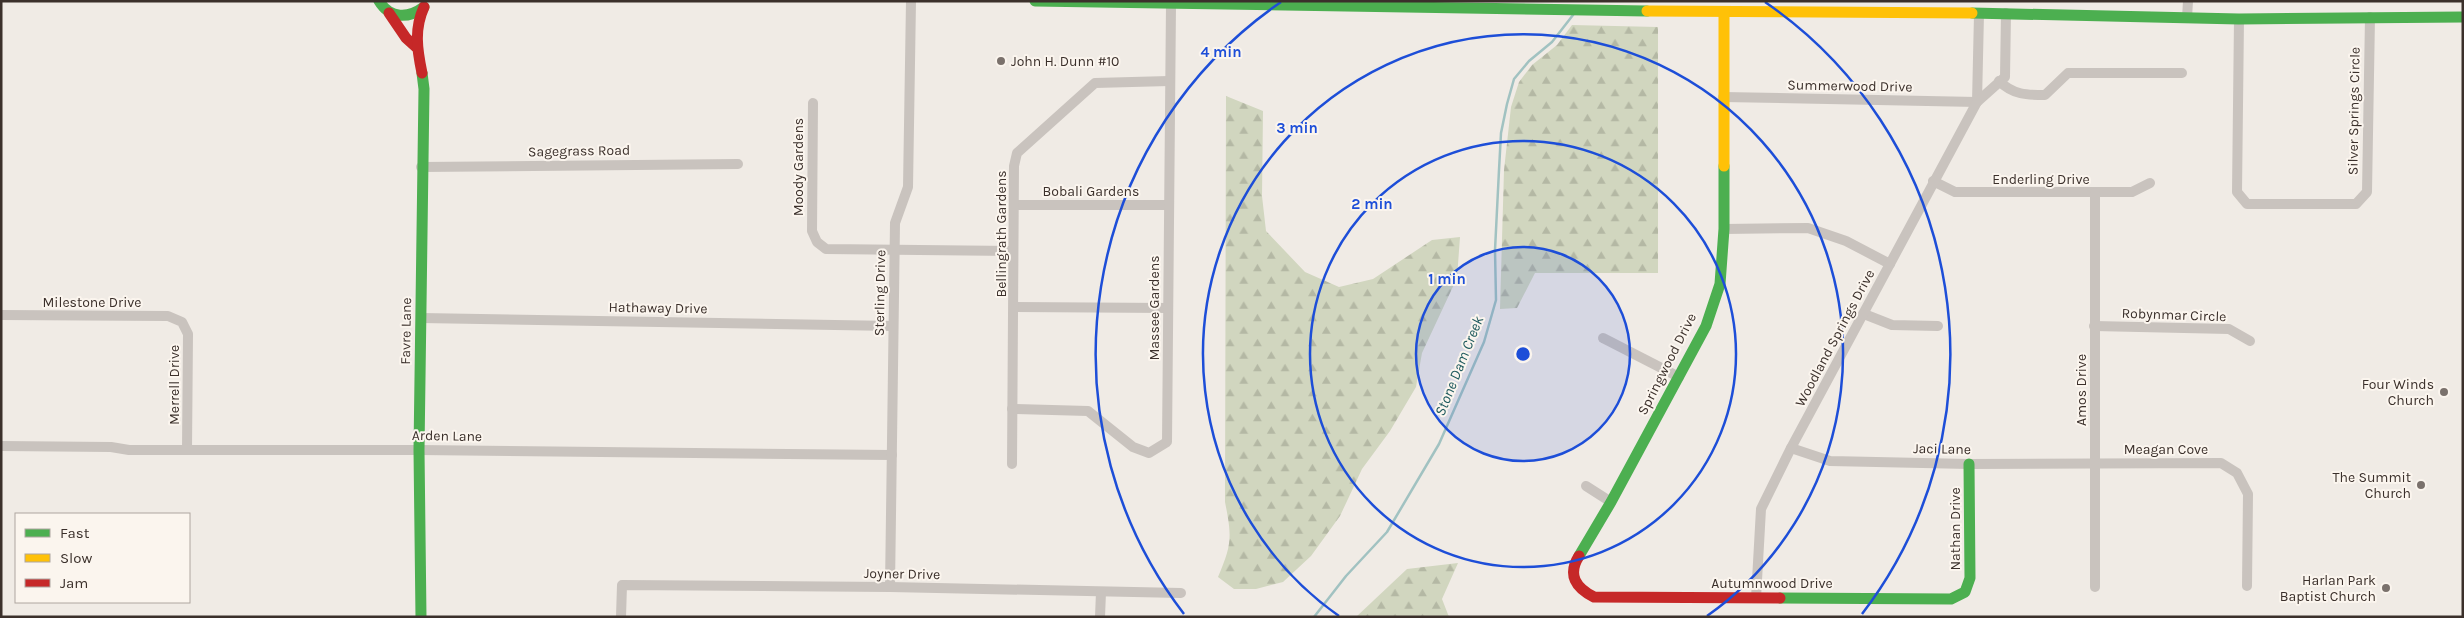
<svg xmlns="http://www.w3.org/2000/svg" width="2464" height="618" font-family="Karla,sans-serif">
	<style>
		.forest { fill: url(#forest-firs) }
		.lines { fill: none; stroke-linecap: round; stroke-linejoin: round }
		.stream { stroke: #a1c2c1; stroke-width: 2.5 }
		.street { stroke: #c9c3be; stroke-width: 10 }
		.fast { stroke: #4caf50; stroke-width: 11 }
		.slow { stroke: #ffc107; stroke-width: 11 }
		.jam { stroke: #c62828; stroke-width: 11 }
		.ring { fill: none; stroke: #1d4ed8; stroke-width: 2.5 }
		.poi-dot { fill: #7a716c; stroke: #fbf5ee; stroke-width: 2 }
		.labels { text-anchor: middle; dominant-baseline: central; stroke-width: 4; stroke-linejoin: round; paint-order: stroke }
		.poi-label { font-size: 14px; fill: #3b302b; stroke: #fbf5ee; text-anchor: end }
		.street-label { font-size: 14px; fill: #3b302b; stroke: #fbf5ee }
		.water-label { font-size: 15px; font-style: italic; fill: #1f5a5e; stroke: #fbf5ee }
		.centre { fill: #1d4ed8; stroke: #fbf5ee; stroke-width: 2.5 }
		.ring-label { font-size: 15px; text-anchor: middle; font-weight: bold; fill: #1d4ed8; stroke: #fbf5ee; stroke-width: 4; stroke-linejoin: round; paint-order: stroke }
	</style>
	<defs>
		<pattern id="forest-firs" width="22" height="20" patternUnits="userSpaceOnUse" patternTransform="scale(1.25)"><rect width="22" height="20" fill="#d1d6bf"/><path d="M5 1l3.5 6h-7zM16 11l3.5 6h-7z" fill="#b4b8a4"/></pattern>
	</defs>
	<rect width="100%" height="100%" fill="#f0ebe5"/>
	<g class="forest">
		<polygon points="1572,25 1658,27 1658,273 1535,273 1517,308 1500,309 1504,170 1511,107 1519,82 1532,65 1557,45"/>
		<path d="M 1226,96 L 1263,111 L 1262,196 L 1266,231 L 1305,272 L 1339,287 L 1373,279 L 1432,240 L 1460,237 L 1457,278 L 1422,353 L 1416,387 L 1390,431 L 1362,469 L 1340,516 L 1311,556 L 1283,582 L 1256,589 L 1234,589 L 1218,577 C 1232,544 1232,537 1225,502 Z"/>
		<polygon points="1458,563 1442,599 1449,617 1356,617 1407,569"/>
	</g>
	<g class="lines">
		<polyline class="stream" points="1314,617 1346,576 1387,532 1439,444 1484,342 1496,300 1495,250 1499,170 1501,133 1507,104 1514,79 1529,61 1552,42 1573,15"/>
		<g class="street">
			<polyline points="2187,18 2188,1"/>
			<polyline points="2239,19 2237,192 2247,204 2356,204 2367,192 2370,17"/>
			<path d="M 1999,81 C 2013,95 2027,95 2045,95 L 2068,73 L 2182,73"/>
			<polyline points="1723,97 1977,102"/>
			<polyline points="1977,102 1979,14"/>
			<polyline points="813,103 812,231 817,242 826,249 1013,251"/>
			<polyline points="421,167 738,164"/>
			<polyline points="1933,181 1955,192 2132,192 2150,183"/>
			<polyline points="1014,205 1169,205"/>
			<polyline points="1724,229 1808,228 1846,241 1890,264"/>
			<polyline points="1014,307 1168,308"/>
			<polyline points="1864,314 1892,325 1938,326"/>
			<polyline points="1,315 168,316 182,322 188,334 187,449"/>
			<polyline points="421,318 893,326"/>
			<polyline points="2094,326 2229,329 2250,341"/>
			<polyline points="1603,338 1679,377"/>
			<polyline points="1012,409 1088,411 1133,447 1149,453 1167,442 1171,4"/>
			<polyline points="1,446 111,447 129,450 419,450 892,455"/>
			<polyline points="1791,448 1830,461 1969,464 2221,463 2237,473 2248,494 2247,586"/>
			<polyline points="1012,464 1014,166 1017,153 1095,83 1169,81"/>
			<polyline points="1586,486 1611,502"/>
			<polyline points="890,587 895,223 908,187 911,1"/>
			<polyline points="2095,587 2095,193"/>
			<polyline points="1756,598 1761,509 1791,448 1977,102 2005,77 2006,13"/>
			<polyline points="621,617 622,585 890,587 1181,593"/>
			<polyline points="1100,617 1101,592"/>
		</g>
		<g class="fast">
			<path d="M 379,1 C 390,19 408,19 424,7"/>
			<polyline points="1035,1 1647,11"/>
			<polyline points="1972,13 2239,19 2463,17"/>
			<polyline points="1579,556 1611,502 1706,326 1720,284 1724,229 1724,166"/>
			<polyline points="1780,598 1951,599 1965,592 1970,578 1969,464"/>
			<polyline points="421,617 419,450 424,89 422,73"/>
		</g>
		<g class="slow">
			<polyline points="1647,11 1972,13"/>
			<polyline points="1724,12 1724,166"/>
		</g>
		<g class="jam">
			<polyline points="389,13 406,38 416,47"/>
			<path d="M 422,73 C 417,49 414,29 424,7"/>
			<path d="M 1579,556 C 1567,575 1576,588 1594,597 L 1780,598"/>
		</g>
	</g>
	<circle cx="1523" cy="354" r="107" fill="#1d4ed8" fill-opacity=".12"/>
	<g class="ring">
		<circle cx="1523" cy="354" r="107"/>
		<circle cx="1523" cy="354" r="213"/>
		<path d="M1339 616A320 320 0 1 1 1707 616"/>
		<path d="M1184 614A427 427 0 0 1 1281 2M1765 2A427 427 0 0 1 1862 614"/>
	</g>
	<g class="poi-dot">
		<circle cx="1001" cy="61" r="5"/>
		<circle cx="2444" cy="392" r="5"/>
		<circle cx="2421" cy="485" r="5"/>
		<circle cx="2386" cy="588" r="5"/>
	</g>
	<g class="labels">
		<g class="poi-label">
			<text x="1011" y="61" text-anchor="start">John H. Dunn #10</text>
			<text x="2434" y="384">Four Winds<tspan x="2434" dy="16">Church</tspan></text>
			<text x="2411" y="477">The Summit<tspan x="2411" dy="16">Church</tspan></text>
			<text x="2376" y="580">Harlan Park<tspan x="2376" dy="16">Baptist Church</tspan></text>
		</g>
		<g class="street-label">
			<text transform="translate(1850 86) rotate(1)">Summerwood Drive</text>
			<text transform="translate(2354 111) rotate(-89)">Silver Springs Circle</text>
			<text transform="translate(579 151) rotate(-1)">Sagegrass Road</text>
			<text transform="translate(798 167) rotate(-90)">Moody Gardens</text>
			<text x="2041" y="179">Enderling Drive</text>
			<text x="1091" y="191">Bobali Gardens</text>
			<text transform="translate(1001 234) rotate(-90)">Bellingrath Gardens</text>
			<text transform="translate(880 293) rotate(-89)">Sterling Drive</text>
			<text x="92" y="302">Milestone Drive</text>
			<text transform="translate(658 308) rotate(1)">Hathaway Drive</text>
			<text transform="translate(1154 308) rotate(-90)">Massee Gardens</text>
			<text transform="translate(2174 315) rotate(2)">Robynmar Circle</text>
			<text transform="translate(406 331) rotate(-89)">Favre Lane</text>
			<text transform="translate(1835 338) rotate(-62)">Woodland Springs Drive</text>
			<text transform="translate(1667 364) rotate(-63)">Springwood Drive</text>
			<text transform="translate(174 385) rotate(-90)">Merrell Drive</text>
			<text transform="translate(2081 390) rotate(-90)">Amos Drive</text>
			<text transform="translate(447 436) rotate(1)">Arden Lane</text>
			<text transform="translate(1942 449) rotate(1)">Jaci Lane</text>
			<text x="2166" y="449">Meagan Cove</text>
			<text transform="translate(1955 529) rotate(-90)">Nathan Drive</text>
			<text transform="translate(902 574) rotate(1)">Joyner Drive</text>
			<text x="1772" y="583">Autumnwood Drive</text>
		</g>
		<g class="water-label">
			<text transform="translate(1459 366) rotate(-68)">Stone Dam Creek</text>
		</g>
	</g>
	<circle cx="1523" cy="354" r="8" class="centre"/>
	<g class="ring-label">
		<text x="1221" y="57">4 min</text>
		<text x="1297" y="133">3 min</text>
		<text x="1372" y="209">2 min</text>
		<text x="1447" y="284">1 min</text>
	</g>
	<rect width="2464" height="618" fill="none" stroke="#3b302b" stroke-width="5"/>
	<rect x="15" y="513" width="175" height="90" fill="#fbf5ee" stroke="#aea6a0"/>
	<rect x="25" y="529" width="25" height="8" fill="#4caf50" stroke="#aea6a0"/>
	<text x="60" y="538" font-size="15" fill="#3b302b">Fast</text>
	<rect x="25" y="554" width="25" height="8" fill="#ffc107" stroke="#aea6a0"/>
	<text x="60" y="563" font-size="15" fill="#3b302b">Slow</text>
	<rect x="25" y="579" width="25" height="8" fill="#c62828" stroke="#aea6a0"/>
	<text x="60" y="588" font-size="15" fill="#3b302b">Jam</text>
</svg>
